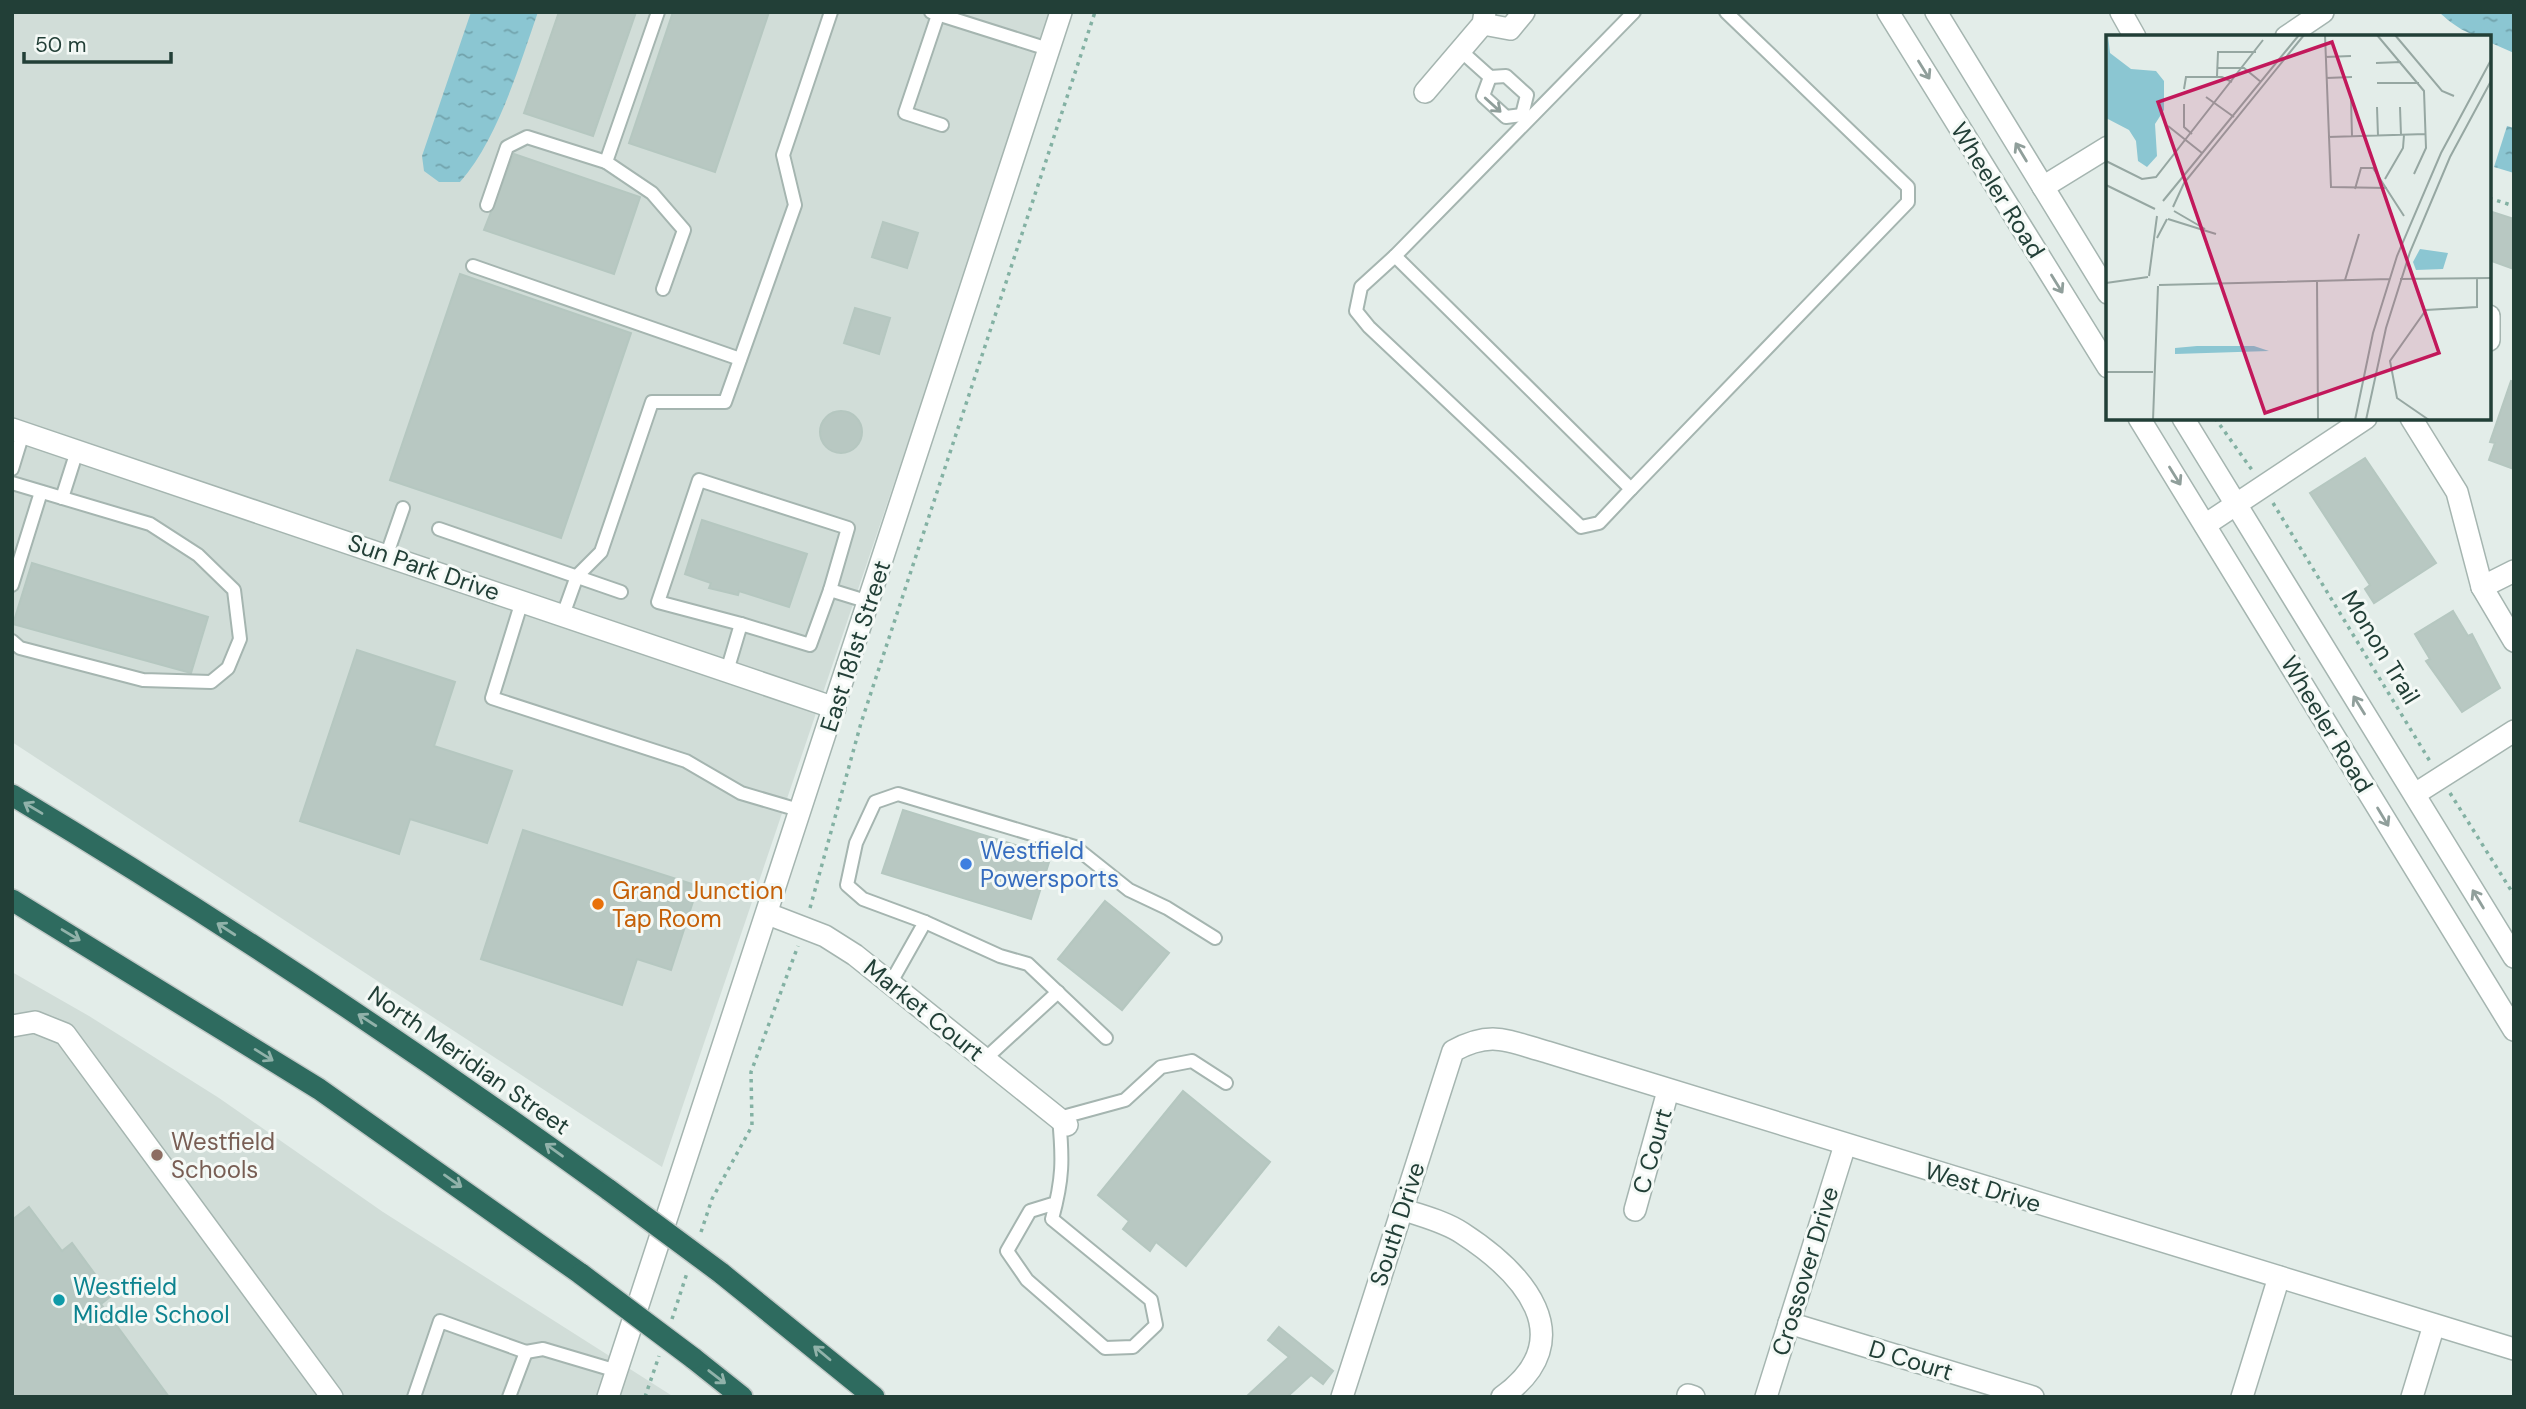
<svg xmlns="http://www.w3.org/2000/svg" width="2526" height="1409" font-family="'DM Sans',sans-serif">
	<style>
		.built { fill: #d1ddd8 }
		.water { fill: url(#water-ripples) }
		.building { fill: #b8c8c2; stroke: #b5c7c0; stroke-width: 2 }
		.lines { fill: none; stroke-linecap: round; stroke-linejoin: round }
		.service-casing { stroke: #a5b5b0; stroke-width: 16 }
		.minor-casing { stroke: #a5b5b0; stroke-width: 24 }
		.tertiary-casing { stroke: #a5b5b0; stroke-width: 24 }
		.motorway-casing { stroke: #c1c9c7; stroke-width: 24 }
		.path { stroke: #83b1a3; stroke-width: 3.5; stroke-dasharray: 3.5 5; stroke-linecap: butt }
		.service { stroke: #fff; stroke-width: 12 }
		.minor { stroke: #fff; stroke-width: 21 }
		.tertiary { stroke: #fff; stroke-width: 21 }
		.motorway { stroke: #2e6b5f; stroke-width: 21 }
		.motorway-bridge-casing { stroke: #c1c9c7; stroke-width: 24; stroke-linecap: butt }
		.motorway-bridge { stroke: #2e6b5f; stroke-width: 21 }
		.oneway { stroke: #909f9b }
		.oneway2 { stroke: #91b2aa }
		.shop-dot { fill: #3f7fe0; stroke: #f4f9f6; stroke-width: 2.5 }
		.food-dot { fill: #e8710a; stroke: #f4f9f6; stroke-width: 2.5 }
		.education-dot { fill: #8d6e63; stroke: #f4f9f6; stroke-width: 2.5 }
		.culture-dot { fill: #0f9aa8; stroke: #f4f9f6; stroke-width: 2.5 }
		.labels { text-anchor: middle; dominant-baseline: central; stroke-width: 6; stroke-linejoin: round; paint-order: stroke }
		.street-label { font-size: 24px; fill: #223f37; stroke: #f4f9f6 }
		.shop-label { font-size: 24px; fill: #366cbe; stroke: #f4f9f6; text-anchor: start }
		.food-label { font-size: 24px; fill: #c56008; stroke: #f4f9f6; text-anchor: start }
		.education-label { font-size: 24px; fill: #785e54; stroke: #f4f9f6; text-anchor: start }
		.culture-label { font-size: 24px; fill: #0d838f; stroke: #f4f9f6; text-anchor: start }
		.inset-road { fill: none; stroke: #96a7a2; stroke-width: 2 }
		.view { fill: #c2185b; fill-opacity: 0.15; stroke: #c2185b; stroke-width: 3.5 }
		.inset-edge { fill: none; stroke: #223f37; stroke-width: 3.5 }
	</style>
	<defs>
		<pattern id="water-ripples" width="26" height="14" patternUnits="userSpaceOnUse" patternTransform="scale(1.75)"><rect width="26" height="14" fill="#8bc6d2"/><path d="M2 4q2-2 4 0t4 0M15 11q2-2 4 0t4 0" fill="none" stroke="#71a2ab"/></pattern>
	</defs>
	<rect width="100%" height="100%" fill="#e3ede9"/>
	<g class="built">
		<polygon points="12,12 1054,12 662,1167 12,742"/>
		<polygon points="12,972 89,1016 219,1098 383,1212 674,1397 12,1397"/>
	</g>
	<g class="water">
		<path d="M 471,12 L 538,12 C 519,66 498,139 460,182 L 439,182 L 424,171 L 422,156 Z"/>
		<path d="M 2439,12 L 2514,12 L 2514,53 L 2489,42 L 2489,37 C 2469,37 2453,25 2439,12 Z"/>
		<polygon points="2507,126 2514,128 2514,173 2494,167"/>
	</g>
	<g class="building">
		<polygon points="559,12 636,12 593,136 524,113"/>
		<polygon points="673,12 769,12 715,172 629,143"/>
		<polygon points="514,154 640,197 614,274 484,230"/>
		<polygon points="2489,211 2514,219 2514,269 2489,260"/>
		<polygon points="883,222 918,233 907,268 872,257"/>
		<polygon points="460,274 631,333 561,538 390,480"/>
		<polygon points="855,308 890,318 879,354 844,343"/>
		<polygon points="2511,381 2514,382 2514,469 2489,460 2495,443 2490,442"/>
		<circle cx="841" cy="432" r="21"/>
		<polygon points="2365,458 2436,563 2374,603 2365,589 2370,585 2310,493"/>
		<polygon points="702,520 807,554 789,607 739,591 738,595 709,588 711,583 685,574"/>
		<polygon points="32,563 208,617 191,673 13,624"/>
		<polygon points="2453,611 2468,636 2472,634 2500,688 2462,712 2426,661 2430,659 2415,634"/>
		<polygon points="357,650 455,682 434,746 512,771 487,843 410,819 399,854 300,821"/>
		<polygon points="903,810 1051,856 1031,919 882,873"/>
		<polygon points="523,830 698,886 671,970 637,959 622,1005 481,959"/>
		<polygon points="1105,901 1169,953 1122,1010 1058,959"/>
		<polygon points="1183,1091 1270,1162 1186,1266 1156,1242 1150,1251 1123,1229 1129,1221 1098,1195"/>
		<polygon points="29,1207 62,1251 72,1243 111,1296 101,1304 169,1397 12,1397 12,1220"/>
		<polygon points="1279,1327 1333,1371 1323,1384 1311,1375 1287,1397 1246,1397 1289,1357 1268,1340"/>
	</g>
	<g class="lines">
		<g class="service-casing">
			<g id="service">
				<polyline points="658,12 606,162 652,193 684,230 663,289"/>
				<polyline points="931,12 1048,49"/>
				<polyline points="1634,12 1395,256 1631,489 1908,202 1908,187 1726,12"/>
				<polyline points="938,15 905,113 942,125"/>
				<polyline points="1461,51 1490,77 1506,76 1527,95 1522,115"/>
				<polyline points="1490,77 1483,96 1506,117 1522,115 1527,119"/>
				<polyline points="487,205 507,147 527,137 606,162"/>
				<polyline points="1395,256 1361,287 1356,311 1369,327 1581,527 1599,523 1631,489"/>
				<polyline points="473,266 740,359"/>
				<polyline points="12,469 23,433"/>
				<polyline points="12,483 150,524 198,555 234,590 240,639 228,668 211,682 143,680 20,648 12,641"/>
				<polyline points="62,498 77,451"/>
				<polyline points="439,529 621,592"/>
				<polyline points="387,554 403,508"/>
				<polyline points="12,585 41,492"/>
				<polyline points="522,601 492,698 686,761 741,793 802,811"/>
				<polyline points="563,615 577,576 601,552 652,402 725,402 795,205 783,155 831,12"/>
				<polyline points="741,624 658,602 699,480 848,528 830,590"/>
				<polyline points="727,671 741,624 810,645 830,590 869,602"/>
				<polyline points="925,922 1000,956 1028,964 1106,1038"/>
				<polyline points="890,984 925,922 863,899 847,885 856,843 875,802 898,794 1075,847 1129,890 1167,908 1215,938"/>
				<polyline points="985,1059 1058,992"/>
				<path d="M 1056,1203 L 1030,1211 L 1007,1251 L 1027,1280 L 1105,1348 L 1133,1347 L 1156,1325 L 1151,1300 L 1052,1219 C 1063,1179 1063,1159 1059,1118 L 1125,1100 L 1161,1067 L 1192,1061 L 1226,1083"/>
				<polyline points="526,1352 543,1349 617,1371"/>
				<polyline points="414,1397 440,1321 526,1352 509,1397"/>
			</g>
		</g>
		<g class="minor-casing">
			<g id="minor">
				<polyline points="2121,12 2135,37"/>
				<polyline points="1483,24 1510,29 1524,12"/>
				<polyline points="2286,37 2323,12"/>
				<polyline points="1425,92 1483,24 1485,12"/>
				<polyline points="2043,187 2108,147"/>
				<polyline points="2489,316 2489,340"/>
				<polyline points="2411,418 2457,492 2482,587 2514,641"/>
				<polyline points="12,429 835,708"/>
				<polyline points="2205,525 2366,418"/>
				<polyline points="2482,587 2514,571"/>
				<polyline points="2415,794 2514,731"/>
				<polyline points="768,914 825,936 855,955 1067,1125"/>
				<polyline points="12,1026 35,1022 65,1034 332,1397"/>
				<path d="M 1402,1209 C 1421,1216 1444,1221 1462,1233 C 1522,1272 1584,1338 1502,1397"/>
				<polyline points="1635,1210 1668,1091"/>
				<polyline points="1789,1323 2033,1397"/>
				<polyline points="1688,1395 1694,1397"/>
				<polyline points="608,1397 1061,12"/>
				<path d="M 1342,1397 L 1453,1051 C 1492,1030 1507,1041 1547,1052 L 2514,1349"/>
				<polyline points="1766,1397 1845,1145"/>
				<polyline points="2242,1397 2279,1277"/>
				<polyline points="2412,1397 2434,1325"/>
			</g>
		</g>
		<g class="tertiary-casing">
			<g id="tertiary">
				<polyline points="1888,12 2108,367"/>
				<polyline points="1936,12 2108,293"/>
				<polyline points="2139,418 2514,1030"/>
				<polyline points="2183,418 2514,957"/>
			</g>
		</g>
		<g class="motorway-casing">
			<g id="motorway">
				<path d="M 12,795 C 217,918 416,1050 609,1190"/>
				<polyline points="12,900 319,1089 581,1274"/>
				<polyline points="721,1273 874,1397"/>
				<polyline points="693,1358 742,1397"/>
			</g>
		</g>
		<g class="path">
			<polyline points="2489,198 2514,206"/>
			<polyline points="2215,418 2252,470"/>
			<polyline points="2273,503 2431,763"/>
			<polyline points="2450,793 2514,895"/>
			<polyline points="810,908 861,723 1095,12"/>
			<polyline points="701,1232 712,1199 752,1126 751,1072 798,946"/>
			<polyline points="672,1319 687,1273"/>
			<polyline points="645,1397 659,1356"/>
		</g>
		<use href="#service" class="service"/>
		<use href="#minor" class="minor"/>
		<use href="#tertiary" class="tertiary"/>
		<use href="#motorway" class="motorway"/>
		<g class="motorway-bridge-casing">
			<g id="motorway-bridge">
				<polyline points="609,1190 721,1273"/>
				<polyline points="581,1274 693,1358"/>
			</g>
		</g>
		<use href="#motorway-bridge" class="motorway-bridge"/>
	</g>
	<defs><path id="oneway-shaft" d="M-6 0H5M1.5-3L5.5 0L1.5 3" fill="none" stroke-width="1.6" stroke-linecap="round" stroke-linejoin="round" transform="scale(1.75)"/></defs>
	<g class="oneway">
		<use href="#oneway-shaft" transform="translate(1924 70) rotate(58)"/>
		<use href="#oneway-shaft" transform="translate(1493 105) rotate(42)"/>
		<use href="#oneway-shaft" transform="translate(2021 152) rotate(-121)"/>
		<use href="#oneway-shaft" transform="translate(2057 284) rotate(58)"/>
		<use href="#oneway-shaft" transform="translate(2175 476) rotate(58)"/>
		<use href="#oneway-shaft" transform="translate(2359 705) rotate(-122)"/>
		<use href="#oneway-shaft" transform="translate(2383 817) rotate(59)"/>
		<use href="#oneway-shaft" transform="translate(2478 899) rotate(-121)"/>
	</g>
	<g class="oneway2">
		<use href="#oneway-shaft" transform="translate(33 808) rotate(-149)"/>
		<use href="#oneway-shaft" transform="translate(226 929) rotate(-147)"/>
		<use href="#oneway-shaft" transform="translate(71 935) rotate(31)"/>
		<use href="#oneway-shaft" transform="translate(367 1020) rotate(-147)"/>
		<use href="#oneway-shaft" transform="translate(264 1055) rotate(32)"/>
		<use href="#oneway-shaft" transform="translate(554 1150) rotate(-144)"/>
		<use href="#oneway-shaft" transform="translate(453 1181) rotate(35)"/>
		<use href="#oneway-shaft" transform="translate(822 1353) rotate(-140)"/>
		<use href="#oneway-shaft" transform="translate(717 1377) rotate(38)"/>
	</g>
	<circle class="shop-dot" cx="966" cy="864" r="7"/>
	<circle class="food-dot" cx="598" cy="904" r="7"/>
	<circle class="education-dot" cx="157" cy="1155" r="7"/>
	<circle class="culture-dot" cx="59" cy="1300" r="7"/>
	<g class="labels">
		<g class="street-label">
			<text transform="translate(1998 190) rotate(58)">Wheeler Road</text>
			<text transform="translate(424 567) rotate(19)">Sun Park Drive</text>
			<text transform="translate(855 646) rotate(-72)">East 181st Street</text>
			<text transform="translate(2381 647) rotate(59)">Monon Trail</text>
			<text transform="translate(2327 724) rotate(59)">Wheeler Road</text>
			<text transform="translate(924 1010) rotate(39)">Market Court</text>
			<text transform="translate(469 1060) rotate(35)">North Meridian Street</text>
			<text transform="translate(1652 1151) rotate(-74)">C Court</text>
			<text transform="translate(1983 1187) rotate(17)">West Drive</text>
			<text transform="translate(1397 1224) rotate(-72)">South Drive</text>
			<text transform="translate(1805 1271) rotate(-73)">Crossover Drive</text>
			<text transform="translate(1911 1360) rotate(17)">D Court</text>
		</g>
		<g class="shop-label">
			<text x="980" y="850">Westfield<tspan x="980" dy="28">Powersports</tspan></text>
		</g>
		<g class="food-label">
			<text x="612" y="890">Grand Junction<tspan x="612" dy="28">Tap Room</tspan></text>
		</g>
		<g class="education-label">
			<text x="171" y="1141">Westfield<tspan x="171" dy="28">Schools</tspan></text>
		</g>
		<g class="culture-label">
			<text x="73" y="1286">Westfield<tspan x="73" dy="28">Middle School</tspan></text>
		</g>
	</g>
	<g transform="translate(2106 35)">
		<rect width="385" height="385" fill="#e3ede9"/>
		<path d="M 2,0 L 4,18 L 25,34 L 50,36 L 58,46 L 58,75 L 49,89 L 51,121 L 41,132 L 32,126 L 30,106 L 23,95 L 0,83 ZM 314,214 L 342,218 L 337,234 L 310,235 L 307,227 ZM 91,311 L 148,311 L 163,316 L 69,319 L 69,313 Z" fill="#8bc6d2"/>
		<path class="inset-road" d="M 219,0 L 225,152 L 281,153M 271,0 L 318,56 L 320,113 L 308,139M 289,0 L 336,56 L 348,61M 219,22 L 245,21M 270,28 L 295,27M 111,33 L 138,33 L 155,47M 111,41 L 112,17 L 150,17M 220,43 L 246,42M 271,48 L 313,48M 78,54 L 80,42 L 116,42 L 126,47M 100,62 L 128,82M 245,64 L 246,101M 78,69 L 78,92 L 86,99M 271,72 L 272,101M 294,72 L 295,100M 62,91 L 96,118M 222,102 L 320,99M 0,126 L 36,144 L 50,142 L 157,5M 279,144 L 297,113 L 298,100M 0,150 L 49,174M 249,154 L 255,133 L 267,133 L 298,181M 57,166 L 193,0M 67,172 L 78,148 L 198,0M 68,176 L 99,194M 62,184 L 110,199M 51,203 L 61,184M 43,241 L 51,181M 294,244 L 385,243M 211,245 L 212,385M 239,245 L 253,199M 0,248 L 42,242M 53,250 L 284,244M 0,337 L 47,337M 47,385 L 52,251M 249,385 L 267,298 L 291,221 L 335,118 L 385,25M 260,385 L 280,293 L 304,217 L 344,122 L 385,46M 323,385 L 291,363 L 284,326 L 320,275 L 371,272 L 371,243"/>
		<path class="view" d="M 226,7 L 333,318 L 159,378 L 52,67 Z"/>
		<rect width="385" height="385" class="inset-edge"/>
	</g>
	<rect width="2526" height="1409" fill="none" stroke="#223f37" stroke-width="28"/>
	<path d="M24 52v10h147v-10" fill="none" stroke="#223f37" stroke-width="3.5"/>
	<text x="35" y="52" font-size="21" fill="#223f37" stroke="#f4f9f6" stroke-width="5" paint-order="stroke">50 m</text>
</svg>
